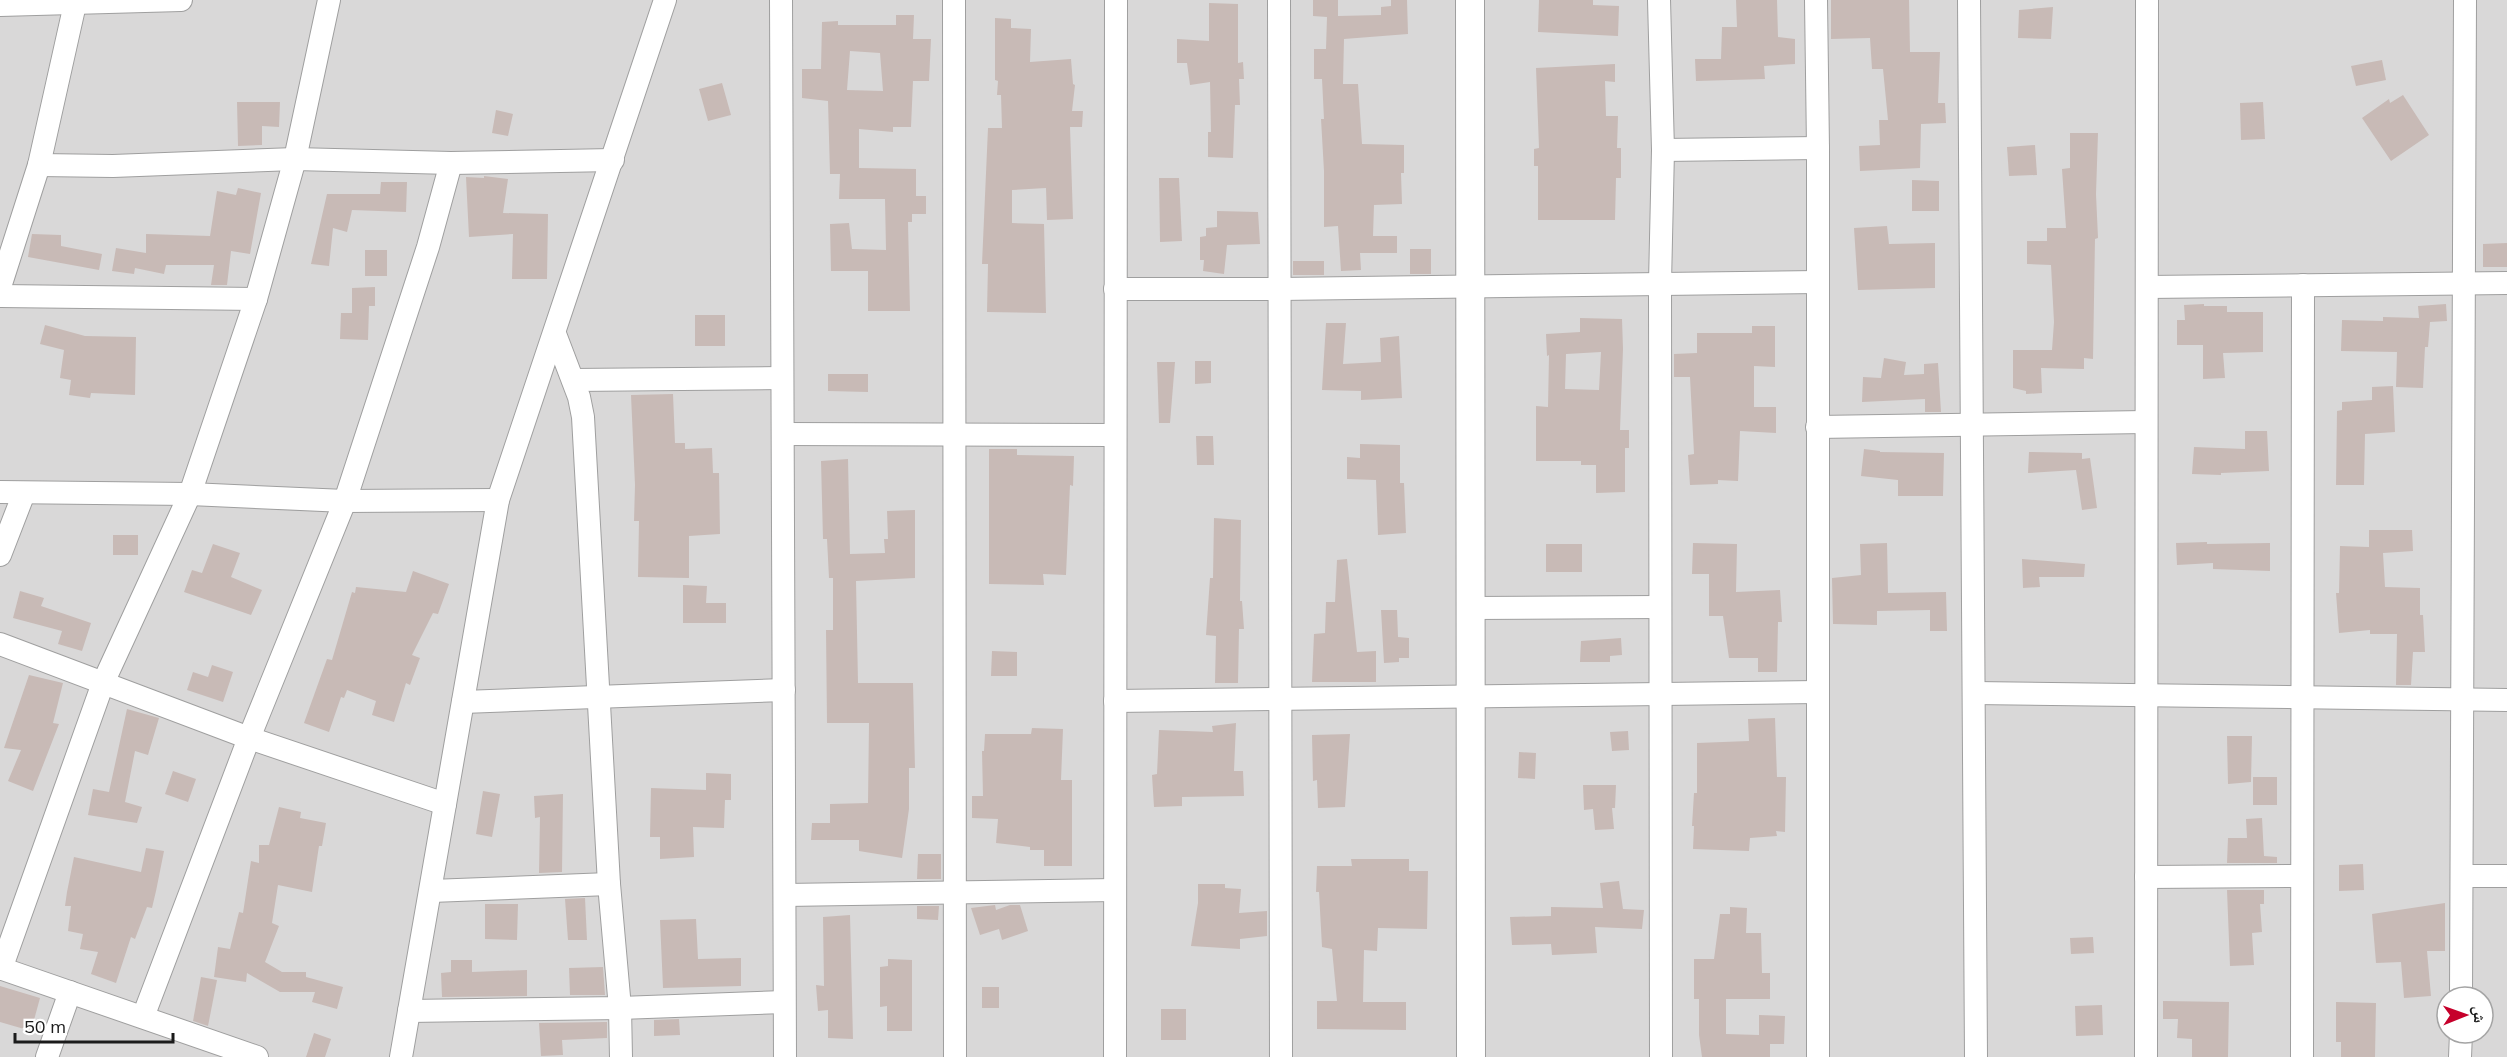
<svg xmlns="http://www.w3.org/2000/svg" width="2507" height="1057" font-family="Mulish,'Noto Naskh Arabic',sans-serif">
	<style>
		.residential { fill: #d9d8d8; fill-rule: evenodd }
		.building { fill: #c8bab6; fill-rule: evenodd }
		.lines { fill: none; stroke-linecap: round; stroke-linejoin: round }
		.minor-casing { stroke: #9f9f9f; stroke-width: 24 }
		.tertiary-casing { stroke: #9f9f9f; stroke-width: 30 }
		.minor { stroke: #fff; stroke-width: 22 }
		.tertiary { stroke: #fff; stroke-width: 28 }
	</style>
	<rect width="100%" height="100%" fill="#ede6e0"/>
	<path class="residential" d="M 0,0 L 2507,0 L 2507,1057 L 0,1057 ZM 2447,997 L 2483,997 L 2483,1033 L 2447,1033 Z"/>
	<g class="building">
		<polygon points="1313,0 1338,0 1338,16 1381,15 1381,7 1391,6 1391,0 1407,0 1408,34 1344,39 1343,84 1358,84 1362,144 1404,145 1404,173 1401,173 1402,204 1374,205 1373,236 1397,236 1397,253 1360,253 1361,270 1341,271 1338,226 1324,227 1324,171 1321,119 1324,119 1322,79 1314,79 1314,49 1326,49 1327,17 1313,16"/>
		<polygon points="1539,0 1593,0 1593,5 1619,6 1618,36 1538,32"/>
		<polygon points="1736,0 1777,0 1778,37 1795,39 1795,64 1764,66 1765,79 1696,81 1695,59 1721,59 1722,27 1737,27"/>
		<polygon points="1831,0 1909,0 1910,52 1940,52 1938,103 1945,103 1946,123 1921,124 1920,168 1860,171 1859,146 1880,145 1879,120 1888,120 1883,69 1872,69 1870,38 1831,39"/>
		<polygon points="1209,3 1238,4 1238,63 1243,62 1244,79 1239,79 1240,105 1235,105 1233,158 1208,157 1208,132 1211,132 1210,82 1190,85 1187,63 1177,63 1177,39 1209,41"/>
		<polygon points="2053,7 2051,39 2018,38 2019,10"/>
		<path d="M 896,15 L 914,15 L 913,39 L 931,39 L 929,81 L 913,81 L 911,127 L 893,127 L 893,132 L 859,129 L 859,168 L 916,169 L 916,196 L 926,196 L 926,214 L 912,214 L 912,222 L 908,222 L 910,311 L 868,311 L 868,271 L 831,271 L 830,224 L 849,223 L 852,249 L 886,250 L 885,199 L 839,199 L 840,174 L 830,174 L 828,101 L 802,98 L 802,69 L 821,69 L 822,22 L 838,21 L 838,25 L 896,25 ZM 850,51 L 880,53 L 883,91 L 847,90 Z"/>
		<polygon points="995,18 1011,19 1011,28 1031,29 1030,62 1071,59 1073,84 1075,85 1072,111 1083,111 1082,127 1070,127 1073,219 1047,220 1046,188 1012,190 1012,223 1044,224 1046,313 987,312 988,264 982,264 988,128 1002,128 1001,95 997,95 998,81 995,80"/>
		<polygon points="2382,60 2386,80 2356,86 2351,66"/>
		<polygon points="1615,64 1615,82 1605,81 1606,116 1618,116 1617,148 1621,148 1621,178 1616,178 1615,220 1538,220 1538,166 1534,166 1534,149 1539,148 1536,68"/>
		<polygon points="722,83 731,115 708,121 699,89"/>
		<polygon points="2403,95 2429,135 2391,161 2362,118 2389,99 2390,103"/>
		<polygon points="237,102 280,102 279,127 262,126 262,145 238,146"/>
		<polygon points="2263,102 2265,139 2241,140 2240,103"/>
		<polygon points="496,110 513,114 508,136 492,133"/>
		<polygon points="2070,133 2098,133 2096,194 2098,238 2095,239 2093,359 2084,358 2084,369 2041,368 2042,393 2026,394 2026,391 2013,388 2013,350 2052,350 2054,322 2051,265 2027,264 2027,241 2047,241 2047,228 2066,228 2062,169 2070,168"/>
		<polygon points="2035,145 2037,175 2009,176 2007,147"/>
		<polygon points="484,176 508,179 503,213 548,214 547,279 512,279 513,234 469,237 466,177 484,178"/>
		<polygon points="1159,178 1179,178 1182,241 1160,242"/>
		<polygon points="1912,180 1939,181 1939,211 1912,211"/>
		<polygon points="381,182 407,182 406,212 352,210 347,232 333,228 329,266 311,264 327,194 380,194"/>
		<polygon points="238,188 261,193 250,254 231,251 227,285 211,285 214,265 166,265 164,274 135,268 134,274 112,271 116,248 146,253 146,234 210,236 217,191 236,195"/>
		<polygon points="1217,211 1258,212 1260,244 1227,245 1224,274 1203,271 1204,260 1200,260 1200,237 1206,236 1206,228 1217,227"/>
		<polygon points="1887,226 1889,244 1935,243 1935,288 1858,290 1854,228"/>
		<polygon points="32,234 61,235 61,246 102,254 99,270 28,257"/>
		<polygon points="2507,243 2507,267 2483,267 2483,244"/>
		<rect x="1410" y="249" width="21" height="25"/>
		<rect x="365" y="250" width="22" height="26"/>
		<rect x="1293" y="261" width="31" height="14"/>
		<polygon points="375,287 375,306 369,306 368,340 340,339 341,313 352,313 352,288"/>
		<polygon points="2204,304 2204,306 2227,306 2227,312 2263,312 2263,352 2223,353 2225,378 2203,379 2203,345 2177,345 2177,320 2185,320 2184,305"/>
		<polygon points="2446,304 2447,321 2430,322 2428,347 2425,347 2423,388 2396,387 2397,352 2341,351 2342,320 2383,321 2383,317 2419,318 2418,306"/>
		<rect x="695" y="315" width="30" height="31"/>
		<path d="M 1580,318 L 1622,319 L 1623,349 L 1620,430 L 1629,430 L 1629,448 L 1625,448 L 1625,492 L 1596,493 L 1596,465 L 1581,465 L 1581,461 L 1536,461 L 1536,406 L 1548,407 L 1549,355 L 1547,356 L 1546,334 L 1580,332 ZM 1601,352 L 1599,390 L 1565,389 L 1566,354 Z"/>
		<polygon points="1326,323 1346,323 1343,364 1381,362 1380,338 1399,336 1402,398 1361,400 1361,391 1322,390"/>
		<polygon points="45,325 85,336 136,337 135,395 91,393 90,398 69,395 71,380 60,378 64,350 40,344"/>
		<polygon points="1752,326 1775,326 1775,367 1754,366 1754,407 1776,407 1776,433 1740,431 1738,481 1718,480 1718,484 1690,485 1688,455 1694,454 1690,377 1674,377 1674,354 1697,353 1697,333 1752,333"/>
		<polygon points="1884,358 1906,362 1904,375 1924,374 1924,364 1938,363 1941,412 1925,412 1925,399 1862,402 1863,377 1881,378"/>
		<polygon points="1195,361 1211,361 1211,383 1195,384"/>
		<polygon points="1157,362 1175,362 1170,423 1159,423"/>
		<polygon points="828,374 868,374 868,392 828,391"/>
		<polygon points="2393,386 2395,432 2365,434 2364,485 2336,485 2337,411 2342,410 2342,402 2372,400 2372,387"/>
		<polygon points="673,394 675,443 685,443 685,449 712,448 713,473 719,473 720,534 689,536 689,578 638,577 639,521 634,521 635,485 631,395"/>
		<polygon points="2245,431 2267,431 2269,471 2221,473 2221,475 2192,474 2194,447 2245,449"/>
		<polygon points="1196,436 1213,436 1214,465 1197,465"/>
		<polygon points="1360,444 1400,445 1400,483 1404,483 1406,533 1378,535 1376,480 1347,479 1347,457 1360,458"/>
		<polygon points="989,449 1017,449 1017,455 1074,456 1073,486 1070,485 1066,575 1043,574 1044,585 989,584"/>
		<polygon points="1864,449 1880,451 1880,452 1944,453 1943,496 1898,496 1898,480 1861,476"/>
		<polygon points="2029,452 2082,453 2082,459 2090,458 2097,508 2082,510 2076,470 2028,473"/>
		<polygon points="848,459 850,554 885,553 884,539 888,539 887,511 915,510 915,578 856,581 858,683 913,683 915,768 909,768 909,809 902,858 859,851 859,840 811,840 812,823 830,823 830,804 868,803 869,723 827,723 826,630 833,630 833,578 829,578 827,539 823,539 821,461"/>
		<polygon points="1214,518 1241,520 1240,601 1242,601 1244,629 1239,629 1238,683 1215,683 1216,636 1206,635 1210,578 1213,578"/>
		<polygon points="2369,530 2412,530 2413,551 2383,553 2385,587 2420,588 2420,615 2423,615 2425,652 2413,652 2411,685 2396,685 2397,634 2370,634 2370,630 2339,633 2336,593 2339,593 2340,546 2369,547"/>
		<rect x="113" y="535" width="25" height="20"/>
		<polygon points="2207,542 2207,544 2270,543 2270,571 2213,569 2213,563 2177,565 2176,543"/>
		<polygon points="1693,543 1737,544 1736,592 1780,590 1782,622 1778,622 1777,672 1758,672 1758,658 1729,658 1723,616 1709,616 1709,574 1692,574"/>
		<polygon points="1887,543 1888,593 1946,592 1947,631 1930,631 1930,610 1877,611 1877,625 1833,624 1832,578 1861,575 1860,544"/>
		<polygon points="213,544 240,553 231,577 262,590 251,615 184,592 192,570 202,573"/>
		<rect x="1546" y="544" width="36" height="28"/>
		<polygon points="1347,559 1357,652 1376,651 1376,682 1312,682 1314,634 1325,633 1326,602 1335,602 1337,560"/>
		<polygon points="2022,559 2085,564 2084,577 2039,577 2040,587 2023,588"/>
		<polygon points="413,571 449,584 438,614 433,613 412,655 420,658 410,685 406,683 394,722 372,715 376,701 347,690 344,698 341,697 329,732 304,723 327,659 332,660 352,592 355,593 356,587 406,592"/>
		<polygon points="683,585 707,586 706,603 726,603 726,623 683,623"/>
		<polygon points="20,591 44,598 41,606 91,623 82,651 58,644 62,631 13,618"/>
		<polygon points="1381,610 1397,610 1398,637 1409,638 1409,658 1399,658 1399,662 1384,663"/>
		<polygon points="1621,638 1622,655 1610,656 1610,662 1580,662 1581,641"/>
		<polygon points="992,651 1017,652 1017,676 991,676"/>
		<polygon points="212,665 233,672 223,702 187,690 193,672 208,677"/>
		<polygon points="29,675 63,683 53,723 59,724 33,791 8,781 21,750 4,748"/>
		<polygon points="127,709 159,718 148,755 135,751 125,802 142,807 137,823 88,815 93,789 109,792"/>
		<polygon points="1775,718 1777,777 1786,777 1785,832 1776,831 1777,836 1750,838 1749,851 1693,849 1694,826 1692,826 1694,793 1697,793 1697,743 1749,741 1748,719"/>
		<polygon points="1236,723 1234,771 1243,771 1244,796 1182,797 1182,806 1154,807 1152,775 1157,774 1159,730 1213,732 1212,726"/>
		<polygon points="1032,728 1063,729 1061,780 1072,780 1072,866 1044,866 1044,850 1030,850 1030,847 996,843 998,819 972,818 972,796 983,796 982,751 984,751 985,734 1031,734"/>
		<polygon points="1628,731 1629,750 1612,751 1610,732"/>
		<polygon points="1350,734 1345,807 1318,808 1317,780 1313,781 1312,735"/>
		<polygon points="2227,736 2252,736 2251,782 2228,784"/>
		<polygon points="1519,752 1536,753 1535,779 1518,778"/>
		<polygon points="173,771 196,779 188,802 165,794"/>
		<polygon points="706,773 731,774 731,800 725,800 724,828 693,827 694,857 660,859 660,837 650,837 651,788 706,790"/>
		<rect x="2253" y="777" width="24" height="28"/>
		<polygon points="1583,785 1616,785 1615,808 1612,808 1614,829 1595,830 1593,809 1584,810"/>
		<polygon points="483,791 500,794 492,837 476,834"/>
		<polygon points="563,794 562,872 539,873 540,817 535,818 534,796"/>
		<polygon points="279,807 301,812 300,818 326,823 322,846 319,846 312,892 278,885 272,923 279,926 265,962 282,972 306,972 306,977 343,987 337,1009 312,1002 315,992 280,992 247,973 246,982 214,977 218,947 230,949 239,912 243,913 251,861 259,863 259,845 269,845"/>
		<polygon points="2262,818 2264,856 2277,857 2277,863 2227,863 2228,838 2247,838 2246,819"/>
		<polygon points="146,848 164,851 156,891 152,908 147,907 135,939 131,937 116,983 91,974 98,952 80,949 83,934 68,931 71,906 65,906 67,892 74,857 141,872"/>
		<polygon points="918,854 941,854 941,879 917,879"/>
		<polygon points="1351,859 1409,859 1409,871 1428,871 1427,929 1378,928 1377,951 1364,950 1363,1002 1406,1002 1406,1030 1317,1029 1317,1001 1337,1001 1332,949 1322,947 1319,892 1316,892 1317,866 1352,866"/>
		<polygon points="2363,864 2364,890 2339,891 2339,865"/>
		<polygon points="1619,881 1623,909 1644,910 1642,929 1595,927 1597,953 1552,955 1551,944 1512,945 1510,917 1551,916 1551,907 1603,908 1600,883"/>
		<polygon points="1198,884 1225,884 1225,888 1241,889 1239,913 1267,911 1267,936 1240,939 1240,949 1191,946 1198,903"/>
		<polygon points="2227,890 2264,890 2264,904 2260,904 2262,932 2252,933 2254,965 2230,966"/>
		<polygon points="585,898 587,940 568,940 565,899"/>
		<polygon points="2445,903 2445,951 2427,951 2431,996 2404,998 2401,962 2376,963 2372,914"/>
		<polygon points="485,904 518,904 517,940 485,939"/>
		<polygon points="995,905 996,910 1010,905 1020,905 1028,931 1002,940 999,929 980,935 971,908"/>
		<polygon points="917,906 939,906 938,920 917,919"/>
		<polygon points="1730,907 1747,908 1746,933 1761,933 1762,973 1770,973 1770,999 1726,999 1726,1034 1759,1035 1759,1015 1785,1016 1784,1044 1770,1044 1770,1057 1702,1057 1699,1035 1699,999 1694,999 1694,959 1714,959 1720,914 1730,914"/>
		<polygon points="850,915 853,1039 828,1038 828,1010 818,1011 816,985 824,986 823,917"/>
		<polygon points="696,919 698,959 741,958 741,986 663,988 660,920"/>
		<polygon points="2093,937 2094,953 2071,954 2070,938"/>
		<polygon points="888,959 912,960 912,1031 887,1031 887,1006 880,1007 880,967 888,966"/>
		<polygon points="451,960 472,960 472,972 527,970 527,996 442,997 441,973 451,972"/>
		<polygon points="603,967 605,995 570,995 569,968"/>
		<polygon points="201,977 217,980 208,1026 193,1021"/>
		<polygon points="0,986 40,998 31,1031 0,1022"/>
		<rect x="982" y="987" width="17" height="21"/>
		<polygon points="2163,1001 2229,1002 2228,1057 2192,1057 2192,1039 2177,1038 2178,1019 2163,1019"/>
		<polygon points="2336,1002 2376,1003 2375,1057 2341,1057 2341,1042 2336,1042"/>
		<polygon points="2102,1005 2103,1035 2076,1036 2075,1006"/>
		<rect x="1161" y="1009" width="25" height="31"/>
		<polygon points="679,1019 680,1035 654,1036 654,1020"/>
		<polygon points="607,1022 607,1038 562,1040 563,1055 541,1056 539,1023"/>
		<polygon points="314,1033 331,1039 325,1057 306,1057"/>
	</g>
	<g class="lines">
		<g class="minor-casing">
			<g id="minor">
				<polyline points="781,0 785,1057"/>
				<polyline points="954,0 955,1057"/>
				<polyline points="1279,0 1281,1057"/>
				<polyline points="1659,0 1663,150 1660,283 1661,1057"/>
				<polyline points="1816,0 1818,148 1818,1057"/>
				<polyline points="1969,0 1976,1057"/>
				<polyline points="0,5 181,0"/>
				<polyline points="1663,150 1818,148"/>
				<polyline points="39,165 113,166 295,159 451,163 613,160"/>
				<polyline points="0,287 39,165 75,4"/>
				<polyline points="2147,287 2507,283"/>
				<polyline points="1115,289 1280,289 1817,282"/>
				<polyline points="0,296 256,299"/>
				<polyline points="555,334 579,397 583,417 609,884 620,1008 621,1057"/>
				<polyline points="573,380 782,378"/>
				<polyline points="1817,427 2145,422"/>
				<polyline points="783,434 1115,435"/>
				<polyline points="0,492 190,494 345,501 498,500"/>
				<polyline points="0,555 24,493"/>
				<polyline points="1471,608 1660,607"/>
				<polyline points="0,644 249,738 445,804"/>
				<polyline points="1974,693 2507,700"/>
				<polyline points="1115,701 1817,692"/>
				<polyline points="463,702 784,690"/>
				<polyline points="2463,876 2507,876"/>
				<polyline points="2146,877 2302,876"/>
				<polyline points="431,891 609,884"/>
				<polyline points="785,895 1115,890"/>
				<polyline points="0,968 257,1057"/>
				<polyline points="1,969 103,683 190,494 256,299 295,159 329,0"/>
				<polyline points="2461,997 2465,0"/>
				<polyline points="409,1011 620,1008 784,1002"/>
				<polyline points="143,1017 249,738 345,501 428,247 451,163"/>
				<polyline points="47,1057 70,992"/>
				<polyline points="401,1057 498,500 665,0"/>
				<polyline points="1115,1057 1116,0"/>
				<polyline points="2146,1057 2147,0"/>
				<polyline points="2302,1057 2303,285"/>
				<polyline points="2460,1057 2461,1033"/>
			</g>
		</g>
		<g class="tertiary-casing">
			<polyline id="tertiary" points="1470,0 1471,1057"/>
		</g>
		<use href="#minor" class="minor"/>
		<use href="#tertiary" class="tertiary"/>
	</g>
	<g transform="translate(2465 1015) rotate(89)"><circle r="28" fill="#ffffff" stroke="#a4a4a4" stroke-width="1.5"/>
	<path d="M0-4.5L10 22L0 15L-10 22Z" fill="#c6002b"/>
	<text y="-9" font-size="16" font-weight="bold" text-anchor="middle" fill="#1b1b1b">ش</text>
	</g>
	<path d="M15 1033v9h158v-9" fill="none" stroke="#1b1b1b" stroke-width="3"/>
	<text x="24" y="1033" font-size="18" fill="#1b1b1b" stroke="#ffffff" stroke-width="4.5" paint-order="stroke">50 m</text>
</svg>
